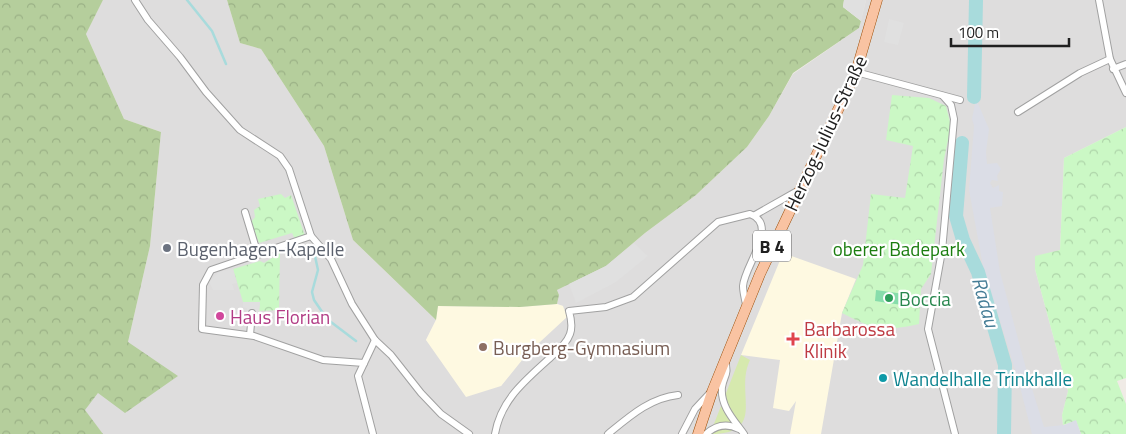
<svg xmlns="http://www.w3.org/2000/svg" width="1126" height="434" font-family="'Titillium Web',sans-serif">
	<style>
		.residential { fill: #dedddd }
		.education { fill: #fef9e1 }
		.grass { fill: #d6e9ae }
		.forest { fill: url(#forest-crowns) }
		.park { fill: url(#park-crowns) }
		.pitch { fill: #87ddab }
		.parking { fill: #e0e0e0 }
		.plaza { fill: #dbdde6 }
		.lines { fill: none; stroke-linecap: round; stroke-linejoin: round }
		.stream { stroke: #a8dbdc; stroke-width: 2.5 }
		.river { stroke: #a8dbdc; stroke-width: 14 }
		.street-casing { stroke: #a1a1a1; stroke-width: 8 }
		.primary-casing { stroke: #984a04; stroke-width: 11 }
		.street { stroke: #fff; stroke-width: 6 }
		.primary { stroke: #f9c3a2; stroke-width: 10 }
		.worship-dot { fill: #6b7280; stroke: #fff; stroke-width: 2 }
		.leisure-dot { fill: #2e9e5b; stroke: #fff; stroke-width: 2 }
		.hotel-dot { fill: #d1479c; stroke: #fff; stroke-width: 2 }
		.health-dot { fill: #e0444e; stroke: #fff; stroke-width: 2 }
		.education-dot { fill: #8d6e63; stroke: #fff; stroke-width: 2 }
		.culture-dot { fill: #0f9aa8; stroke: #fff; stroke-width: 2 }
		.labels { text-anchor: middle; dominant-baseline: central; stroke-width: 4.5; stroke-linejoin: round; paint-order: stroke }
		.shield { fill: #fff; stroke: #636363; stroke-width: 1 }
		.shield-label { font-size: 18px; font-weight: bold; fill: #202020 }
		.street-label { font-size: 19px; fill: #202020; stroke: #fff }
		.worship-label { font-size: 19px; fill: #5b616d; stroke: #fff; text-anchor: start }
		.park-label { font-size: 19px; fill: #1b7d0f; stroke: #fff }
		.leisure-label { font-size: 19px; fill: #27864d; stroke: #fff; text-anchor: start }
		.hotel-label { font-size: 19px; fill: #b23c85; stroke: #fff; text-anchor: start }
		.health-label { font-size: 19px; fill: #be3a42; stroke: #fff; text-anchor: start }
		.education-label { font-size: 19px; fill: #785e54; stroke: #fff; text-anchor: start }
		.culture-label { font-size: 19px; fill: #0d838f; stroke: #fff; text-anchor: start }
		.water-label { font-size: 20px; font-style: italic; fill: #457d96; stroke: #fff }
	</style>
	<defs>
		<pattern id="forest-crowns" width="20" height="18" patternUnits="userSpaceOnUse" patternTransform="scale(1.25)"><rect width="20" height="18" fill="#b5ce9c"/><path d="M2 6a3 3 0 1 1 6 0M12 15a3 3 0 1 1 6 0" fill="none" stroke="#9bb186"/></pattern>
		<pattern id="park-crowns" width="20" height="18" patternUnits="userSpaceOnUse" patternTransform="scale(1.25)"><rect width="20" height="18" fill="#cbf8c5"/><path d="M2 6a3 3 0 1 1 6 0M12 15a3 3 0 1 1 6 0" fill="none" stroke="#aed4a9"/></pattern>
	</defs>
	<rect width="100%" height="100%" fill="#f0ebe6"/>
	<polygon class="residential" points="103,0 227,0 240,43 261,49 324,146 353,240 436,320 426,340 501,386 563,306 557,304 559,295 557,290 606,266 645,233 696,195 747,147 769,116 793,74 859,28 866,0 1126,0 1126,127 1064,158 1060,250 1035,257 1035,269 1068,391 1062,415 1063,425 1081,434 103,434 84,410 98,393 128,342 150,246 161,132 124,119 86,34"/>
	<g class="education">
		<polygon points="783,253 856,279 842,313 821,434 790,434 796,401 789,411 773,408 780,360 741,355"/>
		<polygon points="557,304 563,306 567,317 527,354 501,386 466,397 426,340 436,320 438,306 520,307"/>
	</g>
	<path class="grass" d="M 741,355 L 750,360 C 734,393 768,434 710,434 Z"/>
	<g class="forest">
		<polygon points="0,0 103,0 86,34 124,119 161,132 150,246 128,342 178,376 125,413 98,393 85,410 103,434 0,434"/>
		<polygon points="227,0 844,0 843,7 861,21 859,28 793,73 769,116 747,147 696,195 645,233 606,266 557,290 559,295 557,304 520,307 438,306 436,320 353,240 324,146 261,49 240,43"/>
	</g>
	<g class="park">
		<path d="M 892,95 L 929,98 L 946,106 L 951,126 L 944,159 L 931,274 L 921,289 L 919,324 C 883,332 875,330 842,313 L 863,265 L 871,194 L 905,198 L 913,146 L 886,140 Z"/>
		<polygon points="1126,127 1126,378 1117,381 1126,404 1126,434 1081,434 1076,421 1063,425 1062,415 1068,391 1035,269 1035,256 1060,250 1064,158"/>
		<polygon points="281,194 285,198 291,195 305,236 295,239 292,233 259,243 251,222 255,217 254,210 260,206 258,199"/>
		<polygon points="280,253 279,310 259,311 260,302 243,302 233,269 260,261 264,263"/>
	</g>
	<polygon class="pitch" points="876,290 904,294 902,305 875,301"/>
	<g class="parking">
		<polygon points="844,0 866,0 861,21 843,7"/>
		<polygon points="889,19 904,23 898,45 884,42"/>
		<polygon points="634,243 648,256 616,282 576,303 569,284 606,266"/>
		<polygon points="233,269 237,283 232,284 234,290 213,290 209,282 219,272"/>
		<polygon points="243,302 260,302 257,332 245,331 247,308 243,307"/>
	</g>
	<polygon class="plaza" points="976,99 989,129 986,152 987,164 997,163 1001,169 997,176 998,181 992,180 990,183 993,188 999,185 999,191 1003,192 1002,206 990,208 1000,272 1028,376 1044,427 1064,425 1076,420 1081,434 1032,434 1018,379 983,266 969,190 974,126 972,119"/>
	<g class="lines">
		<g class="stream">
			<polyline points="187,0 212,31 226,64"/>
			<polyline points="313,247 318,270 312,292 314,300 327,319 356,341"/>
		</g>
		<g class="river">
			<polyline points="974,97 976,0"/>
			<polyline points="962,143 956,216 963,240 978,272 1005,365 1004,434"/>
		</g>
		<g class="street-casing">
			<g id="street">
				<polyline points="135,0 148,20 180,57 206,92 240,130 280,156 289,169 311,236 331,259 352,304 375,340 391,355 421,393 441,414 469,434"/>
				<polyline points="1099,0 1110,59 1126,93"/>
				<polyline points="1113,69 1126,64"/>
				<polyline points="856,72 960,100"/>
				<polyline points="943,96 951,105 954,119 942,251 928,329 955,434"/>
				<polyline points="1018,112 1080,73 1110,59"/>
				<polyline points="245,212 258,255"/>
				<polyline points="755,215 799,190"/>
				<polyline points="311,236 211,270 203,285 202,329 254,336 323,360 364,363"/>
				<polyline points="250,335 252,313"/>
				<path d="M 725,361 C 729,375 724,375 722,387 C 720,406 734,420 744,434"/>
				<polyline points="373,434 358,376 375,340"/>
				<path d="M 495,434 C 501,399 526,380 551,357 C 558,351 567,343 570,334 C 573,326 571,318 569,311 L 606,307 L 633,297 L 718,222 L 750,214 C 780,225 744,266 743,286 C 743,292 745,299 746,305"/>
				<path d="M 608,434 C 630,416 650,398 678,395"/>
				<polyline points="682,434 695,409 709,394"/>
				<path d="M 706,434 C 716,425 727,423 739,429"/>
			</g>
		</g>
		<g class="primary-casing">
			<polyline id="primary" points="698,434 712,392 760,274 856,72 877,0"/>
		</g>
		<use href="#street" class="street"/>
		<use href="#primary" class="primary"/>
	</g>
	<circle class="worship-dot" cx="167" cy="248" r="5"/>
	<circle class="leisure-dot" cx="889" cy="298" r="5"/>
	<circle class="hotel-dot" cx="220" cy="316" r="5"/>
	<path class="health-dot" d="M790.5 331.5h5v5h5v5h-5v5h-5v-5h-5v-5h5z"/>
	<circle class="education-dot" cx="483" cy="347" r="5"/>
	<circle class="culture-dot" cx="883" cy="378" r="5"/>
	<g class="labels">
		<rect class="shield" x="753" y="230.5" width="38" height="31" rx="4"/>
		<g class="shield-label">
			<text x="772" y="246">B 4</text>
		</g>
		<g class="street-label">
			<text transform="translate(825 133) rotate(-65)">Herzog-Julius-Straße</text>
		</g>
		<g class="worship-label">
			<text x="177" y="248">Bugenhagen-Kapelle</text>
		</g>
		<g class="park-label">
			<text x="899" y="248">oberer Badepark</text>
		</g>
		<g class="leisure-label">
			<text x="899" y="298">Boccia</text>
		</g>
		<g class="hotel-label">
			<text x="230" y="316">Haus Florian</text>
		</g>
		<g class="health-label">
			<text x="804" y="328">Barbarossa<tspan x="804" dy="22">Klinik</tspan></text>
		</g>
		<g class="education-label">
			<text x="493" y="347">Burgberg-Gymnasium</text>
		</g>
		<g class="culture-label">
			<text x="893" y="378">Wandelhalle Trinkhalle</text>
		</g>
		<g class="water-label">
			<text transform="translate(986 302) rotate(74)">Radau</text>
		</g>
	</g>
	<path d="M951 38v8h118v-8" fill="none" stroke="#202020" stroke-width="2.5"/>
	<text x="958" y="38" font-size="15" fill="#202020" stroke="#ffffff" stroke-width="4" paint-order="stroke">100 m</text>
</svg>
